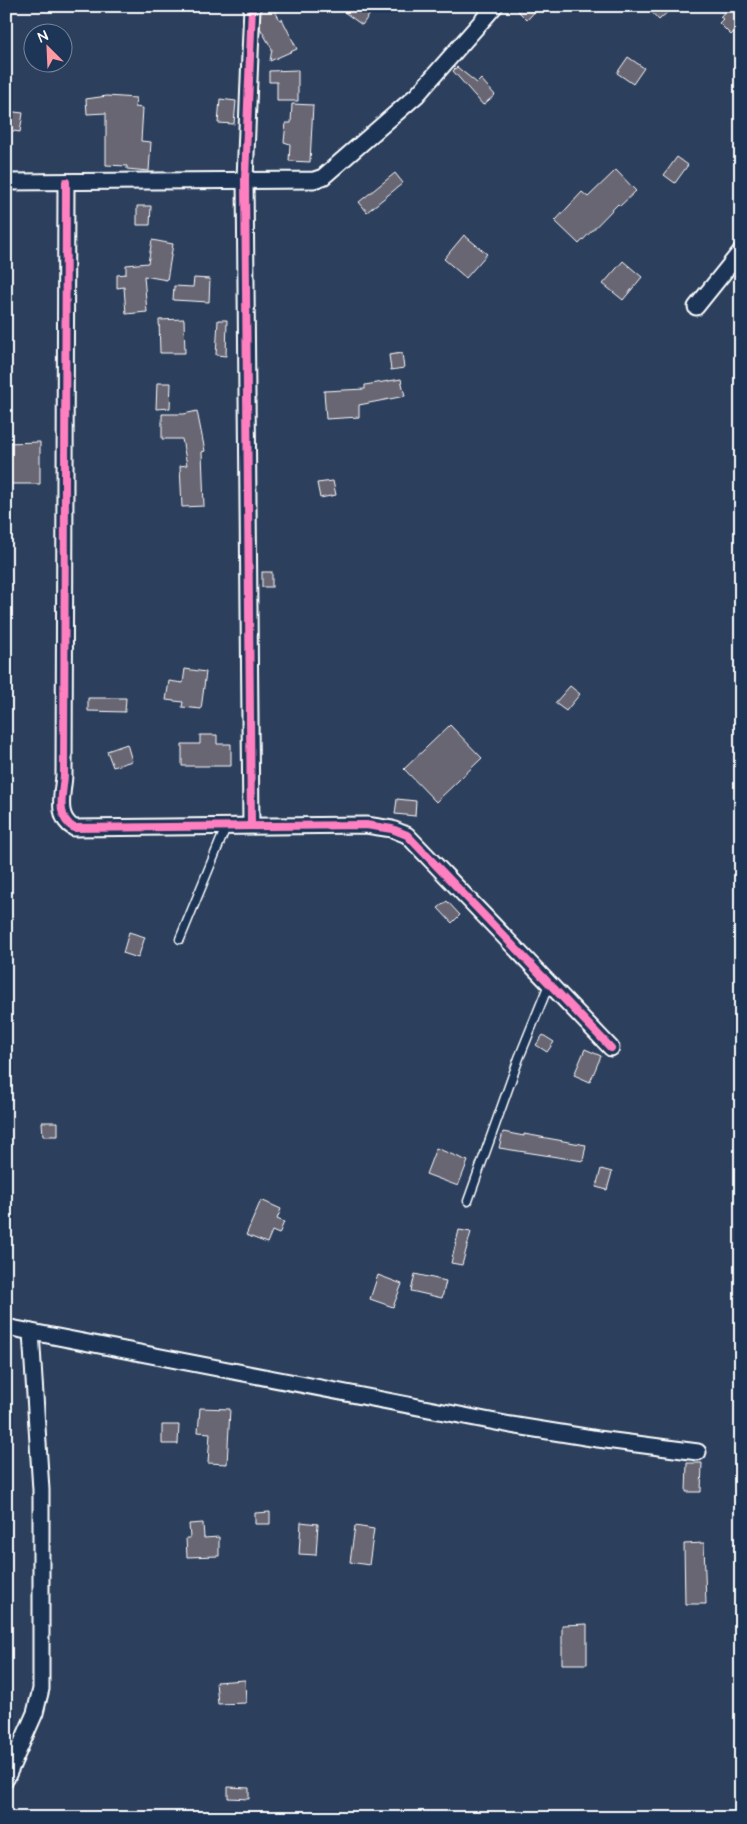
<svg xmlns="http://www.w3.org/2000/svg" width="747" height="1824" font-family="'Architects Daughter',sans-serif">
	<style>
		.building { fill: #696673; stroke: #fff }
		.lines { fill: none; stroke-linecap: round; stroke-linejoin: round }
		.lane-casing { stroke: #fff; stroke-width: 11 }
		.street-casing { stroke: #fff; stroke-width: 19 }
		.lane { stroke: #1d3557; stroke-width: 8 }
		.street { stroke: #1d3557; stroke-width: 15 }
		.cycleway-casing { stroke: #1d3557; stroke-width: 11 }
		.cycleway { stroke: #ff80c0; stroke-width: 8 }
	</style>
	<rect width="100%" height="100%" fill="#2c3f5d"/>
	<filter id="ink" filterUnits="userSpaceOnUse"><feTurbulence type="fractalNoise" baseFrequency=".02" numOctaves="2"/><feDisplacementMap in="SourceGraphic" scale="10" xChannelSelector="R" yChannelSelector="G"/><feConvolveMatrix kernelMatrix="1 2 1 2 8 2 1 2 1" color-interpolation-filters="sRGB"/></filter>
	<g filter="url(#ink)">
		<g class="building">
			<polygon points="261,6 272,6 280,20 282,19 297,49 270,61 272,49 260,28"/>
			<polygon points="336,6 376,6 362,25"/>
			<polygon points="513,6 540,6 527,20"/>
			<polygon points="646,6 674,6 659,20"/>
			<polygon points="729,7 741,19 741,25 731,35 719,23 723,19 720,17"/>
			<polygon points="628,57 644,68 633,84 617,73"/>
			<polygon points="457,67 477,83 481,79 495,95 483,105 453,71"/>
			<polygon points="298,70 298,101 277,101 277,82 269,82 269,71"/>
			<polygon points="107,96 136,98 135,107 143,108 141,141 151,142 149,171 127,169 127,166 106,165 106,113 87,114 86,99"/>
			<polygon points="220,99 236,101 234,124 218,123"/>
			<polygon points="292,104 313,105 310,162 289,161 290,144 284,142 286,123 291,123"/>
			<polygon points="6,111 23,113 20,132 6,130"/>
			<polygon points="677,157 688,165 675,183 664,175"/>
			<polygon points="616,170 636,191 620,206 618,204 579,244 555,221 582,192 588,197"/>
			<polygon points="395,173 403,183 367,212 359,202"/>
			<polygon points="137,206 151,206 150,225 137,225"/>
			<polygon points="464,235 487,254 466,278 444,259"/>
			<polygon points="152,240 173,244 167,280 144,276 147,312 126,314 124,287 117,288 117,275 126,274 126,265 148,263"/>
			<polygon points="623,261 642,277 623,300 603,284"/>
			<polygon points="194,278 210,279 209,302 173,300 174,286 193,287"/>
			<polygon points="184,319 185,353 160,353 159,320"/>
			<polygon points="218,320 227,320 226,356 216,355"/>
			<polygon points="402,353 404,368 391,370 389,355"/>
			<polygon points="401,379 405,396 359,405 359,417 326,419 324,391 365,389 365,385"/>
			<polygon points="157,383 171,383 170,408 156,409"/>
			<polygon points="197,411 205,451 202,452 204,506 182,507 180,466 187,465 182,439 162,439 162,414 184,414"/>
			<polygon points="40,442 40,484 6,484 6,443"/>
			<polygon points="333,481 336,495 320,498 317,483"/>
			<rect x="262" y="572" width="10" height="15"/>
			<polygon points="185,669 206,672 201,709 182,707 183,702 166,700 169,681 183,683"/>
			<polygon points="570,686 580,694 566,711 555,703"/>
			<polygon points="88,698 126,698 125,712 88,711"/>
			<polygon points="450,725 482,758 436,802 404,769"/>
			<polygon points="200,735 217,735 217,744 231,744 231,766 182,766 182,744 200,744"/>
			<polygon points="127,744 132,761 113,767 107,751"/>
			<polygon points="397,799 416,801 415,816 395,814"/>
			<polygon points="447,901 460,915 452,923 438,908"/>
			<polygon points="129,932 145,937 138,958 123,953"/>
			<polygon points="543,1035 554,1042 547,1052 536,1045"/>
			<polygon points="585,1049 601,1056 590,1082 574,1075"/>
			<polygon points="42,1122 58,1122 58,1136 43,1136"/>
			<polygon points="503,1132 524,1136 524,1134 586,1145 583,1161 499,1148"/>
			<polygon points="436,1148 468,1161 458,1186 426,1174"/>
			<polygon points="601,1169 612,1172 607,1190 596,1187"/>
			<polygon points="261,1200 281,1209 277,1219 284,1222 279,1234 272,1231 267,1243 246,1235"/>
			<polygon points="459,1230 471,1232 462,1265 451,1263"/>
			<polygon points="415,1274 446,1281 442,1298 411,1291"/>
			<polygon points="378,1275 402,1284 393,1307 370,1299"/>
			<polygon points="200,1408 230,1409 227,1464 208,1463 210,1433 198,1432"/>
			<polygon points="162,1425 179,1425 178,1444 162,1444"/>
			<polygon points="687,1463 702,1463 701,1492 686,1492"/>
			<polygon points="270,1512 270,1524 255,1524 255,1513"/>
			<polygon points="301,1522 318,1524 316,1555 299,1554"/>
			<polygon points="203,1523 204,1538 219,1537 219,1556 187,1557 186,1538 190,1538 189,1524"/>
			<polygon points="355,1526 374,1529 369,1565 350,1562"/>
			<polygon points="704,1543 706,1604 685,1604 684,1544"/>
			<polygon points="587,1624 587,1664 562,1664 562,1625"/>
			<polygon points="245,1680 246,1703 218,1704 216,1682"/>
			<polygon points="228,1787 249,1788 249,1799 228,1798"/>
		</g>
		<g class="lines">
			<g class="lane-casing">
				<g id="lane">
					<polyline points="180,939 226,827"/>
					<polyline points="468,1201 519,1058 549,984"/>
				</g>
			</g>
			<g class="street-casing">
				<g id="street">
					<polyline points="6,182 314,180 323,177 417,95 495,6"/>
					<path d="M 66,182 L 64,775 C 63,794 55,817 74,828 L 366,825 L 392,829 L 407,835 L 611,1048"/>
					<polyline points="696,307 741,251"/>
					<polyline points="251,825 245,179 252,6"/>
					<polyline points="6,1327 511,1425 598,1439 698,1452"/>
					<polyline points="6,1779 35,1713 41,1689 41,1490 31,1332"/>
				</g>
			</g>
			<use href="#lane" class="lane"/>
			<use href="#street" class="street"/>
			<g class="cycleway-casing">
				<g id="cycleway">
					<path d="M 66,182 L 64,775 C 63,794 55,817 74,828 L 366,825 L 392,829 L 407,835 L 611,1048"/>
					<polyline points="251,825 245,179 252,6"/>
				</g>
			</g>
			<use href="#cycleway" class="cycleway"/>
		</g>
	</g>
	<rect width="747" height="1824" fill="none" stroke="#1d3557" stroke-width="25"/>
	<rect x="12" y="12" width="722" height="1799" fill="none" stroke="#fff" stroke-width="2" filter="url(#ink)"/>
	<g transform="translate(48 48) rotate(336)"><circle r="24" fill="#1d3557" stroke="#77869a"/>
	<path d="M0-4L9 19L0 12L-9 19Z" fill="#ff9aa2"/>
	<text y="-8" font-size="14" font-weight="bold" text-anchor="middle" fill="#ffffff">N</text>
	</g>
</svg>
